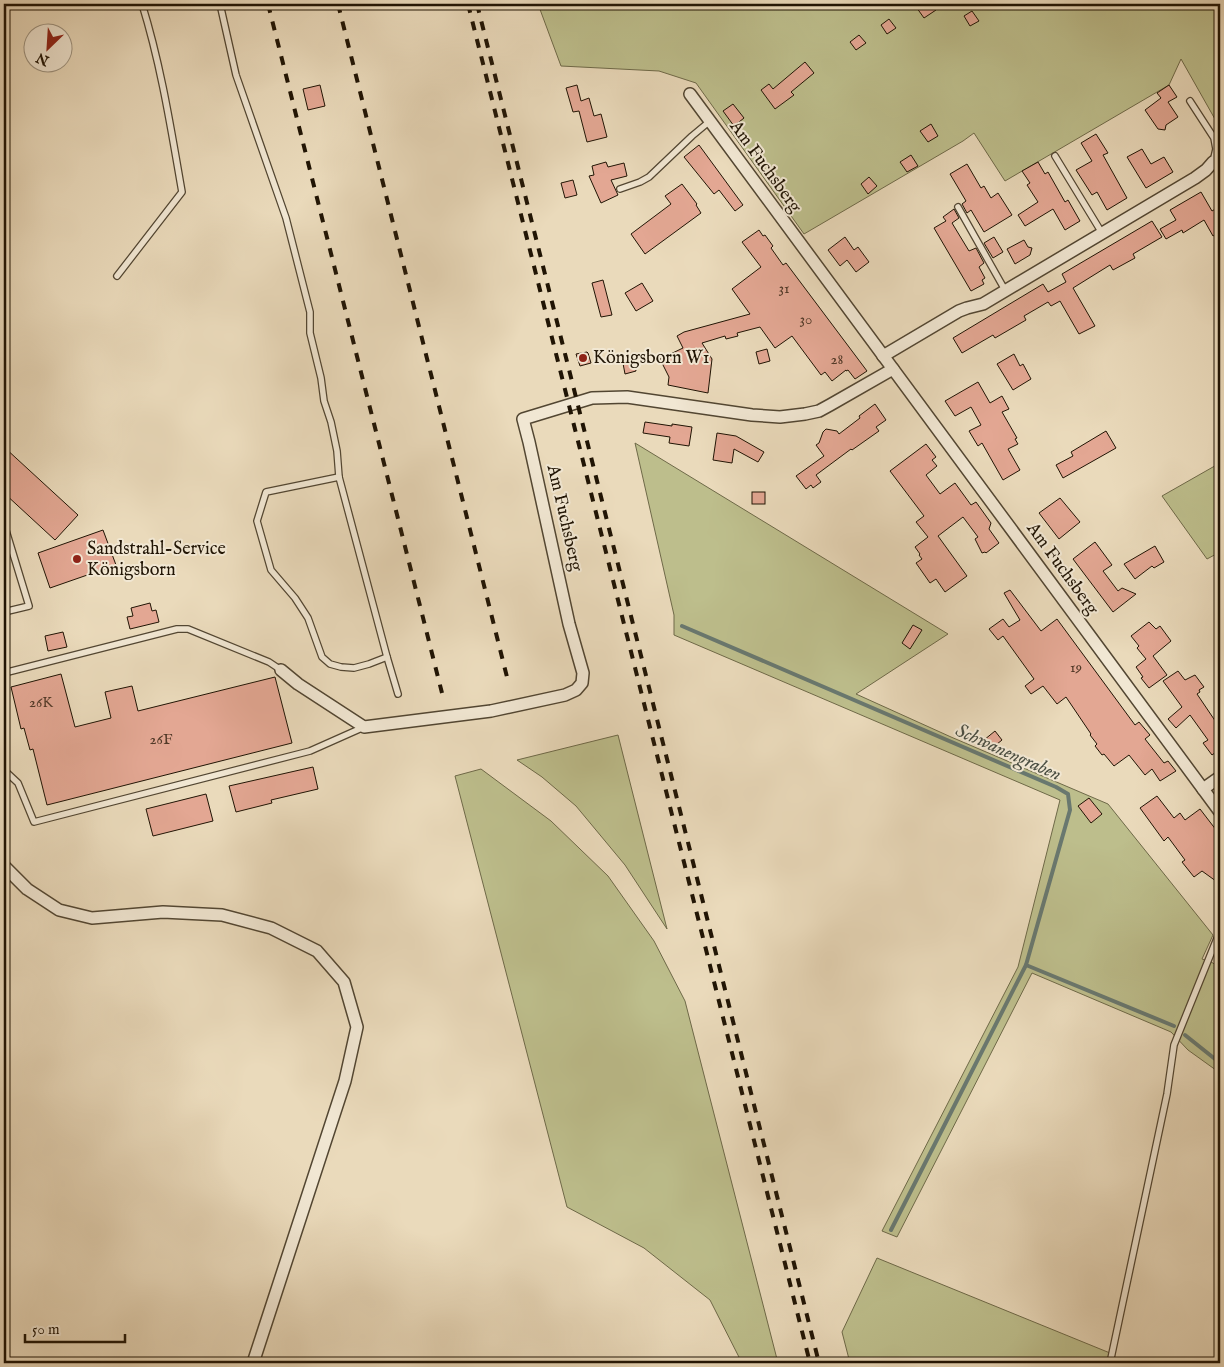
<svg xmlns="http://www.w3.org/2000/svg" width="1224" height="1367" font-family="'IM FELL English',serif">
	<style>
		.green { fill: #bdbe8c; stroke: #6e6948 }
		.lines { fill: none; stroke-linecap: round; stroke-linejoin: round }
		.stream { stroke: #69786f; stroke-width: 4 }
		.building { fill: #e3a793; stroke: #201404 }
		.service-casing { stroke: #524632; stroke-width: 8 }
		.minor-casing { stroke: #524632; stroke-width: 14 }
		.service { stroke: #f1e7d3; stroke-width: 5.5 }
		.minor { stroke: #f1e7d3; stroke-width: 11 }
		.rail { stroke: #201404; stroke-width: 4; stroke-dasharray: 9 9; stroke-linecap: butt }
		.poi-dot { fill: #8f2418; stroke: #f1e7d3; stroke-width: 2 }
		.labels { text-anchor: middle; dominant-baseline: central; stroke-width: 4; stroke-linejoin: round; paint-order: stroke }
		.number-label { font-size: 15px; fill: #513928 }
		.street-label { font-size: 18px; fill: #201404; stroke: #f1e7d3 }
		.poi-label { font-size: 18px; fill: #201404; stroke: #f1e7d3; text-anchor: start }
		.water-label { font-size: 19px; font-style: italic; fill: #4a4e42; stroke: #f1e7d3 }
	</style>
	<rect width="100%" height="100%" fill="#eadabb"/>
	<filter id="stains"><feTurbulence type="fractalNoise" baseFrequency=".004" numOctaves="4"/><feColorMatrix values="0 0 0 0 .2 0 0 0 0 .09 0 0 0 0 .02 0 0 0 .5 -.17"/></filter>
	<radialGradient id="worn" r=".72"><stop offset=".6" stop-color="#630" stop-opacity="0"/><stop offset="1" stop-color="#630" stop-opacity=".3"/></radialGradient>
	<g class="green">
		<polygon points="538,4 1220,4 1220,128 1181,59 1169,85 1005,181 974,133 963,141 804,234 696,83 659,71 561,66"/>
		<polygon points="635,443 948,634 856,694 951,737 1108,804 1213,935 1202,959 1213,963 1220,970 1220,1073 1188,1050 1171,1032 1032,973 897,1237 882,1231 1018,967 1060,800 674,635 674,615"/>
		<polygon points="1220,463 1220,552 1207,559 1162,496"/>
		<polygon points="618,735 667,929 625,865 576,806 542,777 517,760"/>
		<polygon points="481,769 551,821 608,876 654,941 685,1001 778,1363 742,1363 710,1300 644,1248 567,1207 455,776"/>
		<polygon points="877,1258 1110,1353 1107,1363 850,1363 842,1332"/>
	</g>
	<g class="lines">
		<g class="stream">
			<polyline points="682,626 1056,787 1068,794 1070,810 1026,965 1174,1026"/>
			<polyline points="1185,1035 1220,1063"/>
			<polyline points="891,1230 1026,965"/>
		</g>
	</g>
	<g class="building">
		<polygon points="914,4 931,4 936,10 924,18"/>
		<polygon points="972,11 979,21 970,26 964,16"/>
		<polygon points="889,19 896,28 887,34 881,25"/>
		<polygon points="859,35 866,43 856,50 850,42"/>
		<polygon points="805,62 814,73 791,92 794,95 775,109 761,90 769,84 773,89"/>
		<polygon points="320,85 325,106 308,110 303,89"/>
		<polygon points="577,85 581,101 589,98 594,116 601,114 607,137 587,142 579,111 573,112 566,88"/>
		<polygon points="1169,85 1177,97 1168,102 1178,117 1166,125 1165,130 1158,129 1145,110 1161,98 1157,93"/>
		<polygon points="733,104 744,118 734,126 723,111"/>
		<polygon points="931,124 938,136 928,142 920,131"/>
		<polygon points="1096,134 1108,153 1103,155 1127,198 1107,210 1097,192 1092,195 1076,170 1092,161 1081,143"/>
		<polygon points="699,145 743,205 735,211 719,190 714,194 684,157"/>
		<polygon points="1142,149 1151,164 1164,157 1173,172 1146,188 1127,157"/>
		<polygon points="911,155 918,166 907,172 900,162"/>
		<polygon points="606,162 608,167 624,163 627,176 611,180 618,195 601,203 589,176 594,175 592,166"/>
		<polygon points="1038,162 1045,174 1048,172 1065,202 1068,200 1080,221 1065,230 1053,209 1025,226 1018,215 1038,202 1027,185 1030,183 1022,171"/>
		<polygon points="967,164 981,188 984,186 991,198 998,193 1012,215 984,232 971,210 967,213 962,204 966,201 950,174"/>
		<polygon points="869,177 877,186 868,194 861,184"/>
		<polygon points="573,180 577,195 565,198 561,183"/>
		<polygon points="682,184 697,204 696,205 701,213 645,254 631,234 671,204 665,196"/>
		<polygon points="1201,192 1212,211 1217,208 1220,215 1220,232 1213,236 1204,220 1183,233 1182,230 1166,239 1160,229 1176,220 1170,210"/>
		<polygon points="954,209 959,218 952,223 969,251 976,248 984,263 979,267 985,278 982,280 984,284 971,291 934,228 946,221 943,217"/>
		<polygon points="1152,221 1162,237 1133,254 1135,258 1113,270 1110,265 1073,288 1095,326 1079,334 1060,301 1051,306 1048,302 1024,316 1026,320 995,338 993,335 962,353 953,338 1043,284 1048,292 1066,282 1062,274"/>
		<polygon points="759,230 763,236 765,235 773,246 771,248 783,265 786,263 867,371 855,379 848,370 846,371 846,370 832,381 825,372 821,375 792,336 775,348 760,327 737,333 738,336 726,339 725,336 702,343 712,359 708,393 668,385 669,377 660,359 683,348 677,336 684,332 750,314 732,289 761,267 742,242"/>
		<polygon points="845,237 854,250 858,247 869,262 856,272 847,260 840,266 828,250"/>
		<polygon points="994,237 1003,252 993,258 984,243"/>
		<polygon points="1024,240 1028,247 1032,248 1030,255 1015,264 1007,249"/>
		<polygon points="603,280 612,315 601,317 592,283"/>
		<polygon points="642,283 653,301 636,311 625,293"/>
		<polygon points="767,349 770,361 759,364 756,352"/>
		<polygon points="587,352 588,353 591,363 580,366 576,354"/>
		<polygon points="1014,354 1020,366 1023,364 1031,379 1013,390 997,364"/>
		<polygon points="633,356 636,371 625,374 622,358"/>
		<polygon points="978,382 990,403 1002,396 1009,409 1002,412 1017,438 1015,439 1018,444 1008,449 1020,470 1003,480 982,443 978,446 969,431 981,425 971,407 955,416 945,401"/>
		<polygon points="875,404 886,420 876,427 879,431 852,450 851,449 816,475 821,482 813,488 811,485 806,489 796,476 824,456 816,445 819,443 823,432 826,429 837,431 839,434 860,418 859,416"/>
		<polygon points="645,422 672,426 672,424 692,427 689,446 669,443 670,437 643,433"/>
		<polygon points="1106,431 1116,448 1063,478 1056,465 1073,456 1071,452"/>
		<polygon points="717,433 736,436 764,452 758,462 734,449 732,463 713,460"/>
		<polygon points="926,444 936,457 932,460 937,466 926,475 940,494 955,483 971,505 976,502 991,523 989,529 999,543 986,553 985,552 982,553 975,539 978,537 963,517 938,536 967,576 945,592 936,579 930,583 916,563 922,559 919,555 920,554 915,547 928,537 916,522 924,516 890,471"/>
		<polygon points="4,447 78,515 55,540 4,493"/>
		<rect x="752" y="492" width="13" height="12"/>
		<polygon points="1060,498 1080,522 1059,539 1039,513"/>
		<polygon points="103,530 116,565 50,588 38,553"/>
		<polygon points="1095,542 1112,565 1103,571 1118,591 1122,588 1136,594 1113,612 1073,559"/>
		<polygon points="1155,546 1164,562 1154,568 1152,566 1135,579 1124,564"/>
		<polygon points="1010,590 1041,631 1057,619 1135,725 1139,722 1150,735 1145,739 1164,763 1168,761 1176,771 1160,781 1152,769 1145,775 1129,755 1114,766 1104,754 1102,755 1095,746 1097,744 1090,735 1091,734 1066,697 1057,704 1043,686 1031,694 1025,686 1034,679 1003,636 998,640 989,629 1003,619 1009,627 1020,620 1004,593"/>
		<polygon points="150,603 152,611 156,610 159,622 130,629 127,617 133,616 131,608"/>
		<polygon points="1149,622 1156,629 1160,626 1171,641 1153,656 1167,675 1149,688 1141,678 1143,677 1136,667 1146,659 1137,648 1139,646 1131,636"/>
		<polygon points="913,625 922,630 910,649 902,643"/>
		<polygon points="63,632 67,647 48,651 45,636"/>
		<polygon points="1178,671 1185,680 1195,675 1204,687 1199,690 1200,692 1197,694 1220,728 1220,749 1212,755 1203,743 1208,740 1190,715 1176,728 1168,719 1182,707 1163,681"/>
		<polygon points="61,674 75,727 111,718 105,692 132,686 138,711 275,677 292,743 47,805 33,749 30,750 24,728 21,729 11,687"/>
		<polygon points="995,731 1002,740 991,749 984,740"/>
		<polygon points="313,767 318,789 271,800 272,803 236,812 229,786"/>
		<polygon points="206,794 213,821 153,836 146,809"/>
		<polygon points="1157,796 1174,818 1180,813 1185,820 1200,809 1220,835 1220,884 1202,871 1194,877 1182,862 1185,860 1168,837 1164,841 1140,808"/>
		<polygon points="1089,798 1102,814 1091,823 1078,806"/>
	</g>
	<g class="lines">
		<g class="service-casing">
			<g id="service">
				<polyline points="220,4 236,75 286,218 310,312 310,333 321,378 324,401 331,422 337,451 339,477 387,657 398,694"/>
				<polyline points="305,4 306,4"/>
				<polyline points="1190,101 1214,138 1216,149 1213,162"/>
				<polyline points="1055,156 1102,233"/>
				<polyline points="620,189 640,182 649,177 692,136 710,121"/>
				<polyline points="958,207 1005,290"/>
				<path d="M 117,276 L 182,192 C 171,129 161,65 142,4"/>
				<polyline points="339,477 266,492 257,521 271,570 295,598 308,618 322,657 330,664 341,667 354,668 369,664 387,657"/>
				<polyline points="4,524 29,606 4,612"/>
				<polyline points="4,673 177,629 188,629 269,662 281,670"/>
				<polyline points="4,770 18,783 34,822 310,751 364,727"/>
				<polyline points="1110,1363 1167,1094 1174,1045 1220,931"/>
			</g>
		</g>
		<g class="minor-casing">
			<g id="minor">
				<polyline points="690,94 1220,812"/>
				<polyline points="883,356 959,311 967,308 983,304 1195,178 1206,170 1213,162"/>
				<polyline points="281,670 298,684 364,727 491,711 565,695 576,690 582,683 583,673 569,624 529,442 523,419 592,398 627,397 752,415 780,417 805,414 819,411 830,405 893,369"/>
				<polyline points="1203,789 1220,777"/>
				<polyline points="4,866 27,889 59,910 92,918 163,912 222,915 271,928 317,951 344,982 357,1027 345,1081 253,1363"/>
			</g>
		</g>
		<use href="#service" class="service"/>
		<use href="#minor" class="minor"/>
		<g class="rail">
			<polyline points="268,4 442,693"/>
			<polyline points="338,4 508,681"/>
			<polyline points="468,4 810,1363"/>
			<polyline points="477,4 819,1363"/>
		</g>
	</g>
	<g class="poi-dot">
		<circle cx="583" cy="358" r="5"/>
		<circle cx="77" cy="559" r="5"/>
	</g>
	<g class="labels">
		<g class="number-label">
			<text x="784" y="288">31</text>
			<text x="806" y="319">30</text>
			<text x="837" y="359">28</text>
			<text x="1076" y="667">19</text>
			<text x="41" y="702">26K</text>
			<text x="161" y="739">26F</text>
		</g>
		<g class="street-label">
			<text transform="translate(765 167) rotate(54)">Am Fuchsberg</text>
			<text transform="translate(564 518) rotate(77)">Am Fuchsberg</text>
			<text transform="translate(1062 569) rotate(54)">Am Fuchsberg</text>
		</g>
		<g class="poi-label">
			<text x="593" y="358">Königsborn W1</text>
			<text x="87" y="549">Sandstrahl-Service<tspan x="87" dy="21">Königsborn</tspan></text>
		</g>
		<g class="water-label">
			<text transform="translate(1008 753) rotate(24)">Schwanengraben</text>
		</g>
	</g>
	<rect width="1224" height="1367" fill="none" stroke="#eadabb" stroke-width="20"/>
	<rect x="5" y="5" width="1214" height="1357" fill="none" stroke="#201404" stroke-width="2.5"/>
	<rect x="10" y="10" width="1204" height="1347" fill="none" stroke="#201404"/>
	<g transform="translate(48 48) rotate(205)"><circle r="24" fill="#f1e7d3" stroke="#9d9380"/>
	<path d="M0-4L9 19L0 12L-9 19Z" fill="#8f2418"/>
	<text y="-8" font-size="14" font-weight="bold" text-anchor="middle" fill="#201404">N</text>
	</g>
	<path d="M25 1334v8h100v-8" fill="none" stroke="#201404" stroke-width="2.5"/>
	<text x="32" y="1334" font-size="15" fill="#201404" stroke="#f1e7d3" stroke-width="4" paint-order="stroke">50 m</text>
	<rect width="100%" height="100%" filter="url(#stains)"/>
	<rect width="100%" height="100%" fill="url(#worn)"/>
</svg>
